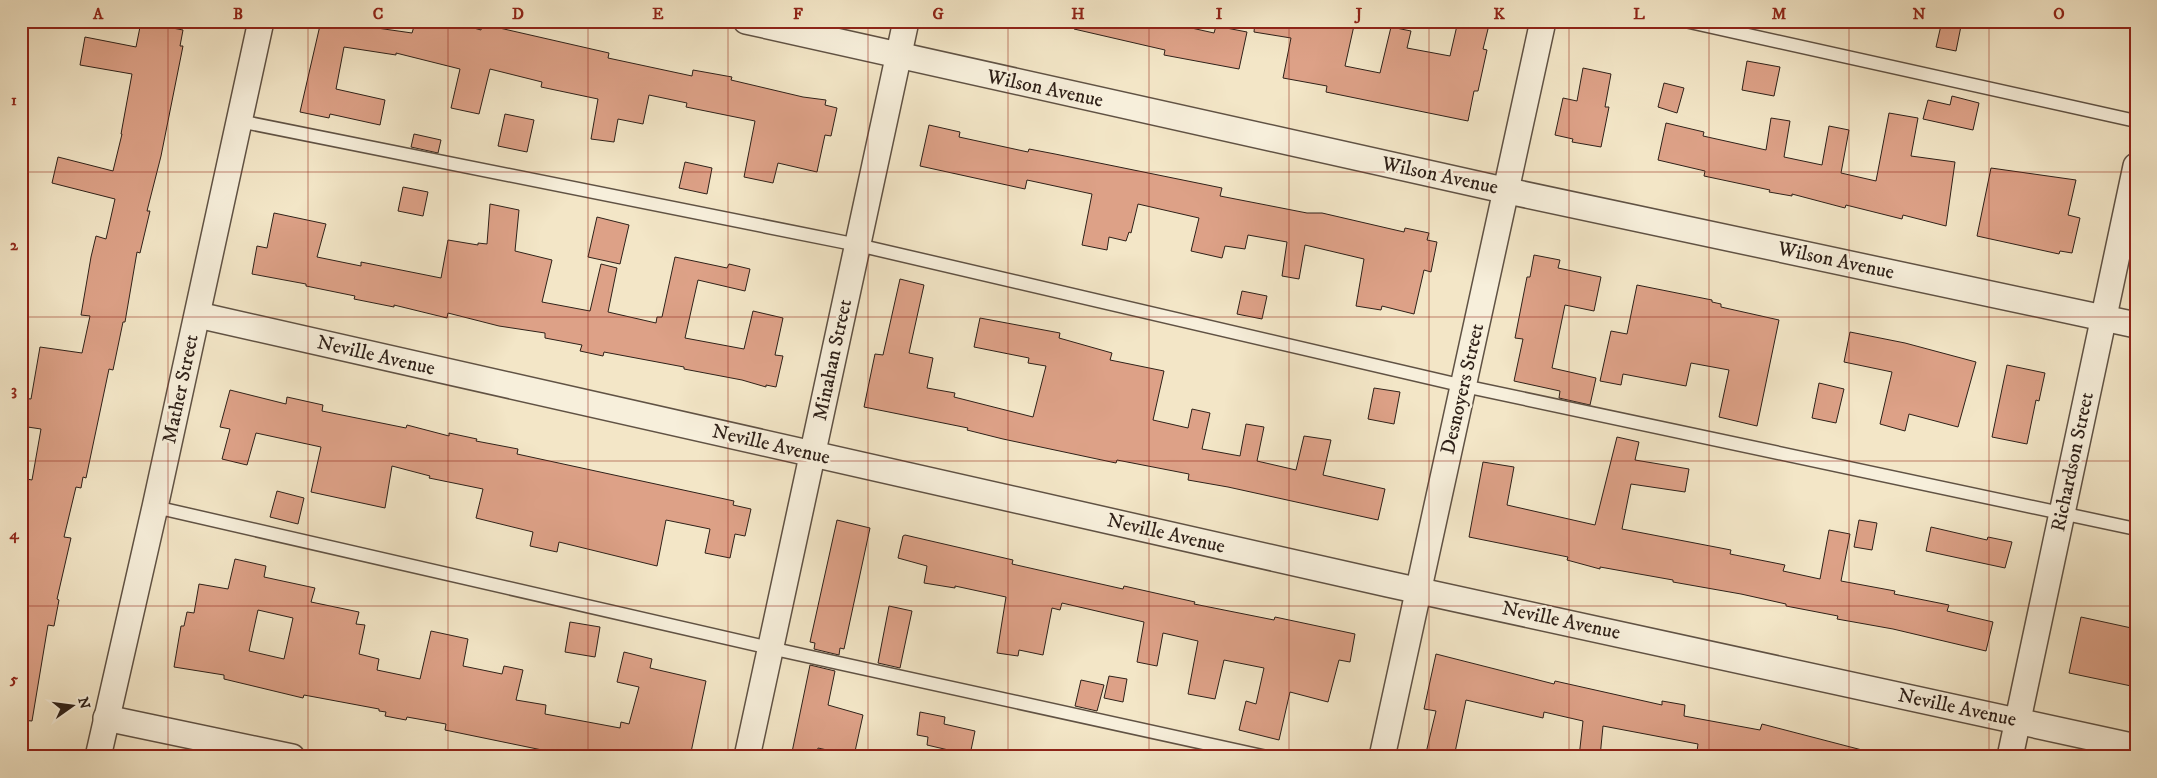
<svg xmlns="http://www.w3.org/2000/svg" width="2157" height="778" font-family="'IM FELL DW Pica',serif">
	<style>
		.building { fill: #dda187; stroke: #2f2119; fill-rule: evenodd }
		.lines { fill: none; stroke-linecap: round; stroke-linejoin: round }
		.service-casing { stroke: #605244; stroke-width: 15 }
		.minor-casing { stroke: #605244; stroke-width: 28 }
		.service { stroke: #f7efdb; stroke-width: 12 }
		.minor { stroke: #f7efdb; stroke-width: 25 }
		.grid { fill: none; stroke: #8f2418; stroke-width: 1; stroke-opacity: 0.55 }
		.labels { text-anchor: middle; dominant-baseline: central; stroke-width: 5; stroke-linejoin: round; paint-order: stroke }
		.street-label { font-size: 20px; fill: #2f2119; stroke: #f7efdb }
		.neatline { fill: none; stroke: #8f2418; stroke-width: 2 }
		.grid-label { font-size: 16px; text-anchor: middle; font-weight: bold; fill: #8f2418 }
	</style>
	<rect width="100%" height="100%" fill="#f3e6c7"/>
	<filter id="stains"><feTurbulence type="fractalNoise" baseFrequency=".004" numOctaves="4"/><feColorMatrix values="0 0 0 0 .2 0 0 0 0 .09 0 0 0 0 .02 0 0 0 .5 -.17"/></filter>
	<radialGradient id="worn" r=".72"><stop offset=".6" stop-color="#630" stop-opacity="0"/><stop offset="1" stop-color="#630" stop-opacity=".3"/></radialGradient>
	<g class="building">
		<polygon points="321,21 349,21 349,24 412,33 415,23 427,26 428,21 448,21 481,30 482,24 609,53 608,58 692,76 693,70 732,77 731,80 803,97 826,100 825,105 837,108 831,136 825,135 817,172 778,163 773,183 744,177 755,121 686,107 687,103 649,95 643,124 618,119 614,142 591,139 598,99 541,87 542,82 490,69 479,114 451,108 460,69 396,53 396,55 344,47 336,89 385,100 380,125 330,114 329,118 300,112"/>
		<polygon points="1074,21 1160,21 1214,33 1216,26 1247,32 1239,69 1164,55 1165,50 1074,29"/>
		<polygon points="1255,21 1355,21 1345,66 1380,73 1391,27 1411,31 1407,48 1450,56 1458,21 1490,21 1483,49 1487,50 1478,91 1474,91 1468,121 1326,92 1327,86 1283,78 1291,38 1254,32"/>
		<polygon points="1942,21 1962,21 1956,51 1936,47"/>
		<polygon points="141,22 183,30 180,46 183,46 161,156 147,211 150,211 140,253 137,252 125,322 123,322 113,370 109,369 86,478 83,477 81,488 76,487 64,537 71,538 57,599 59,600 54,626 48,625 32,721 21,720 21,589 28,558 21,557 21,478 32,480 41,429 21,426 21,398 31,399 40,347 82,353 90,316 81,315 91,257 96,236 106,239 115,199 52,183 58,157 113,171 122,134 121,134 132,74 80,65 85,37 136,47"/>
		<polygon points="1747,61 1780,67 1774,96 1742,90"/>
		<polygon points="1583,68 1611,74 1605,107 1609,107 1601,147 1572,142 1573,139 1555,135 1563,98 1577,101"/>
		<polygon points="1664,83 1684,88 1677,113 1658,107"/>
		<polygon points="1952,96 1979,103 1973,130 1923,119 1928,100 1950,105"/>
		<polygon points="1889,113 1918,118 1911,156 1955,162 1946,226 1903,215 1902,219 1846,205 1845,208 1792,194 1792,196 1769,192 1770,190 1704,176 1705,171 1658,160 1666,123 1704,132 1703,136 1766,150 1771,118 1790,121 1784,157 1822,165 1829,126 1849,130 1841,173 1876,181"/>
		<polygon points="505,114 534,120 527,152 498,146"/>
		<polygon points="929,125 960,132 959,137 1028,152 1029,149 1055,154 1222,188 1220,196 1307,213 1322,213 1404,232 1405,228 1429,233 1427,240 1437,242 1431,272 1424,270 1414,314 1382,306 1381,310 1356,306 1364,259 1305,245 1299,279 1282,276 1287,242 1248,235 1245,249 1225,246 1222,258 1191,251 1199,218 1138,204 1131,233 1129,232 1126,241 1109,237 1107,250 1082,245 1092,194 1027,180 1025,189 920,166"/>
		<polygon points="414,134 441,140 438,153 411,147"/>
		<polygon points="685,162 712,168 707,194 679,188"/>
		<polygon points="1991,168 2076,180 2068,215 2080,218 2072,253 2060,251 2059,254 1977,236"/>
		<polygon points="403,187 428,192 423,216 398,211"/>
		<polygon points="490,204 519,210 515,251 552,260 542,302 590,311 601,264 617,268 608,312 656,323 657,317 662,317 675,257 727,268 729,264 750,269 745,291 698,280 685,338 744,349 753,311 783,318 775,355 783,356 776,387 766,385 766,387 742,380 684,369 684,367 604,352 603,356 580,351 582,345 545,338 545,333 499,326 448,313 447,318 394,305 394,307 354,299 355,296 306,286 306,284 252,274 257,246 267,248 274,213 326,224 317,257 361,266 361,262 441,278 448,240 478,245 478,243 487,244"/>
		<polygon points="597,217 629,225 620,264 588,257"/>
		<polygon points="1534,255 1560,260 1558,268 1601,277 1594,311 1565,305 1552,368 1596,378 1590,405 1559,398 1560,391 1514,381 1523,339 1515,338 1527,277 1530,277"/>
		<polygon points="900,279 924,285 909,353 933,358 927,388 955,393 954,397 1033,417 1046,366 1028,363 1029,358 974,347 980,318 1060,333 1059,338 1112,353 1110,360 1164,371 1153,420 1188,428 1192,409 1210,413 1202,449 1240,456 1246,424 1264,427 1257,461 1296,470 1304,436 1331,440 1323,475 1385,489 1378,520 1228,487 1188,480 1189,474 1117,460 1116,463 1003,439 967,430 968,428 864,407 875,354 883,355"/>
		<polygon points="1637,285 1712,300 1712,302 1721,304 1721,307 1779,320 1757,426 1719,417 1729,370 1691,363 1686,386 1623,374 1621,385 1600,381 1611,331 1627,334"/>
		<polygon points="1242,291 1267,296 1262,319 1237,314"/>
		<polygon points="1850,332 1905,343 1976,362 1958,427 1909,414 1905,431 1880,424 1892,372 1844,362"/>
		<polygon points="2007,365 2045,373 2039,401 2036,400 2027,444 1992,437"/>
		<polygon points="1819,383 1844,389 1836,423 1812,418"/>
		<polygon points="1374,388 1400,392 1394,424 1368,419"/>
		<polygon points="230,390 286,404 287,397 323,405 322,411 406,428 407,425 449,436 449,433 477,439 476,441 518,449 517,454 734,501 733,505 751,509 745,536 735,534 730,558 705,553 710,529 666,520 657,566 559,542 557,552 530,546 533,532 476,518 483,489 429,478 430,476 392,466 385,508 311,492 321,447 256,433 247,465 222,459 230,429 220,427"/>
		<polygon points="1617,437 1639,442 1635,460 1689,469 1685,492 1631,484 1622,529 1731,550 1730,554 1785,565 1783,571 1820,579 1829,530 1850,534 1841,581 1895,591 1894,594 1949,605 1947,611 1993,622 1986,651 1893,629 1837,619 1838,616 1786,606 1786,604 1741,594 1673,582 1673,580 1600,567 1600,569 1567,560 1568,557 1469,537 1483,462 1514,467 1507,505 1595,525"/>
		<polygon points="277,491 304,498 298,524 270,517"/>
		<polygon points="837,520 870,528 844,649 840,648 839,655 814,649 815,643 810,642"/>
		<polygon points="1859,520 1877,523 1872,550 1854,547"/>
		<polygon points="1931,527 1987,540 1988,537 2012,542 2005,568 1926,551"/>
		<polygon points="905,535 1013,560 1012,564 1123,589 1124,586 1195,602 1194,604 1274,620 1275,617 1355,634 1350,662 1339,660 1328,702 1290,692 1279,740 1239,730 1246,701 1256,704 1264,668 1224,660 1215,699 1188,694 1198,641 1163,633 1157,666 1137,662 1144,622 1062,603 1060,610 1052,608 1043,655 1019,650 1018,656 997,653 1006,597 955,586 955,588 924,583 927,566 898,558 903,536"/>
		<path d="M 235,559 L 266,566 L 264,577 L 315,588 L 311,602 L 359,612 L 356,624 L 365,625 L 359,654 L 379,659 L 377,670 L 420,679 L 431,631 L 468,639 L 463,666 L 502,674 L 504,666 L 523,670 L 516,700 L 546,705 L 545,714 L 620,728 L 621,722 L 629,724 L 639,687 L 617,682 L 624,652 L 652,659 L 650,668 L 706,681 L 690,757 L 576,757 L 445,730 L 446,724 L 407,717 L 406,720 L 385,716 L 386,712 L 379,711 L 379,709 L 304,695 L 303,698 L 224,679 L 224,675 L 174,667 L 181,626 L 184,626 L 187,612 L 194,613 L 199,584 L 228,589 ZM 258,610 L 293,618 L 284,659 L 249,651 Z"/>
		<polygon points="889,606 912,611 900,668 878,663"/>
		<polygon points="2081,617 2136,629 2136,687 2069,673"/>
		<polygon points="570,622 600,627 595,657 565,652"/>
		<polygon points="1436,654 1554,684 1555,681 1662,705 1662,701 1685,705 1684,716 1760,730 1762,724 1862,750 1862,757 1727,757 1697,751 1698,744 1603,726 1600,757 1579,757 1583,721 1544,712 1543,718 1466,700 1454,757 1425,757 1436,711 1424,709"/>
		<polygon points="810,665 835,671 828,705 863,715 854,756 818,748 816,757 791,757"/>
		<polygon points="1109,676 1127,679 1123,702 1104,698"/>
		<polygon points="1081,680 1104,685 1097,711 1075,706"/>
		<polygon points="920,712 945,717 944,724 975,731 970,755 927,745 928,737 917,735"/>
	</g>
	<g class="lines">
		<g class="service-casing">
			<g id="service">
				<polyline points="1685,21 2136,121"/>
				<polyline points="239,121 858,245 1464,386 2136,529"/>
				<polyline points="155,507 770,648 1267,757"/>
			</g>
		</g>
		<g class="minor-casing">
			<g id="minor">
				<polyline points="746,21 1508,191 2136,325"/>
				<polyline points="198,315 1388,584 2136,747"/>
				<polyline points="106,718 292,757"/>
				<polyline points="98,757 155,507 261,21"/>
				<polyline points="747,757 906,21"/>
				<polyline points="1382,757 1543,21"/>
				<polyline points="2010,757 2136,166"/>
			</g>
		</g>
		<use href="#service" class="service"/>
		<use href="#minor" class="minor"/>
	</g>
	<path class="grid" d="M 168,21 L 168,757M 308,21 L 308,757M 448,21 L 448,757M 588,21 L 588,757M 728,21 L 728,757M 868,21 L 868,757M 1008,21 L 1008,757M 1149,21 L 1149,757M 1289,21 L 1289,757M 1429,21 L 1429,757M 1569,21 L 1569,757M 1709,21 L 1709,757M 1849,21 L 1849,757M 1989,21 L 1989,757M 21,172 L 2136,172M 21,317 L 2136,317M 21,461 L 2136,461M 21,606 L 2136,606"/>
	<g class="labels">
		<g class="street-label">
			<text transform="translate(1045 89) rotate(12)">Wilson Avenue</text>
			<text transform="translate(1440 176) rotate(12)">Wilson Avenue</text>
			<text transform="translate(1836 261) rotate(12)">Wilson Avenue</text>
			<text transform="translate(376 356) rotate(13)">Neville Avenue</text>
			<text transform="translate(833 360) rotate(-78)">Minahan Street</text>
			<text transform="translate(181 389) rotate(-78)">Mather Street</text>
			<text transform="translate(1463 389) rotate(-77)">Desnoyers Street</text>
			<text transform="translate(771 445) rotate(13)">Neville Avenue</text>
			<text transform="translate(2073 462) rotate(-78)">Richardson Street</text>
			<text transform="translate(1166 534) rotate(13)">Neville Avenue</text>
			<text transform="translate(1561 621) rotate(12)">Neville Avenue</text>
			<text transform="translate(1957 708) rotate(12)">Neville Avenue</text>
		</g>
	</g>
	<rect width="2157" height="778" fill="none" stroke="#f3e6c7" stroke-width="55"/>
	<g transform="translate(72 706) rotate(76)" stroke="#f7efdb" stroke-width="4" paint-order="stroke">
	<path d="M0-4L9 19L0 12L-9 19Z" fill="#2f2119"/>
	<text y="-8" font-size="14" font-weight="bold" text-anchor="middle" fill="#2f2119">N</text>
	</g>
	<rect x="28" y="28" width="2102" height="722" class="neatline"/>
	<g class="grid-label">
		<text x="98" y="19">A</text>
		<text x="238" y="19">B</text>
		<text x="378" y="19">C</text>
		<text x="518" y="19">D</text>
		<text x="658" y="19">E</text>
		<text x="798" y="19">F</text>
		<text x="938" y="19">G</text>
		<text x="1078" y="19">H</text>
		<text x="1219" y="19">I</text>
		<text x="1359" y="19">J</text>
		<text x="1499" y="19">K</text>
		<text x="1639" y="19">L</text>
		<text x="1779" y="19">M</text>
		<text x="1919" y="19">N</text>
		<text x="2059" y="19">O</text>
		<text x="14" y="105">1</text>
		<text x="14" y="250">2</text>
		<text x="14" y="395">3</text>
		<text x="14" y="539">4</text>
		<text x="14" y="684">5</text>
	</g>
	<rect width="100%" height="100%" filter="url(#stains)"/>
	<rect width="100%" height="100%" fill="url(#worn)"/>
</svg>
